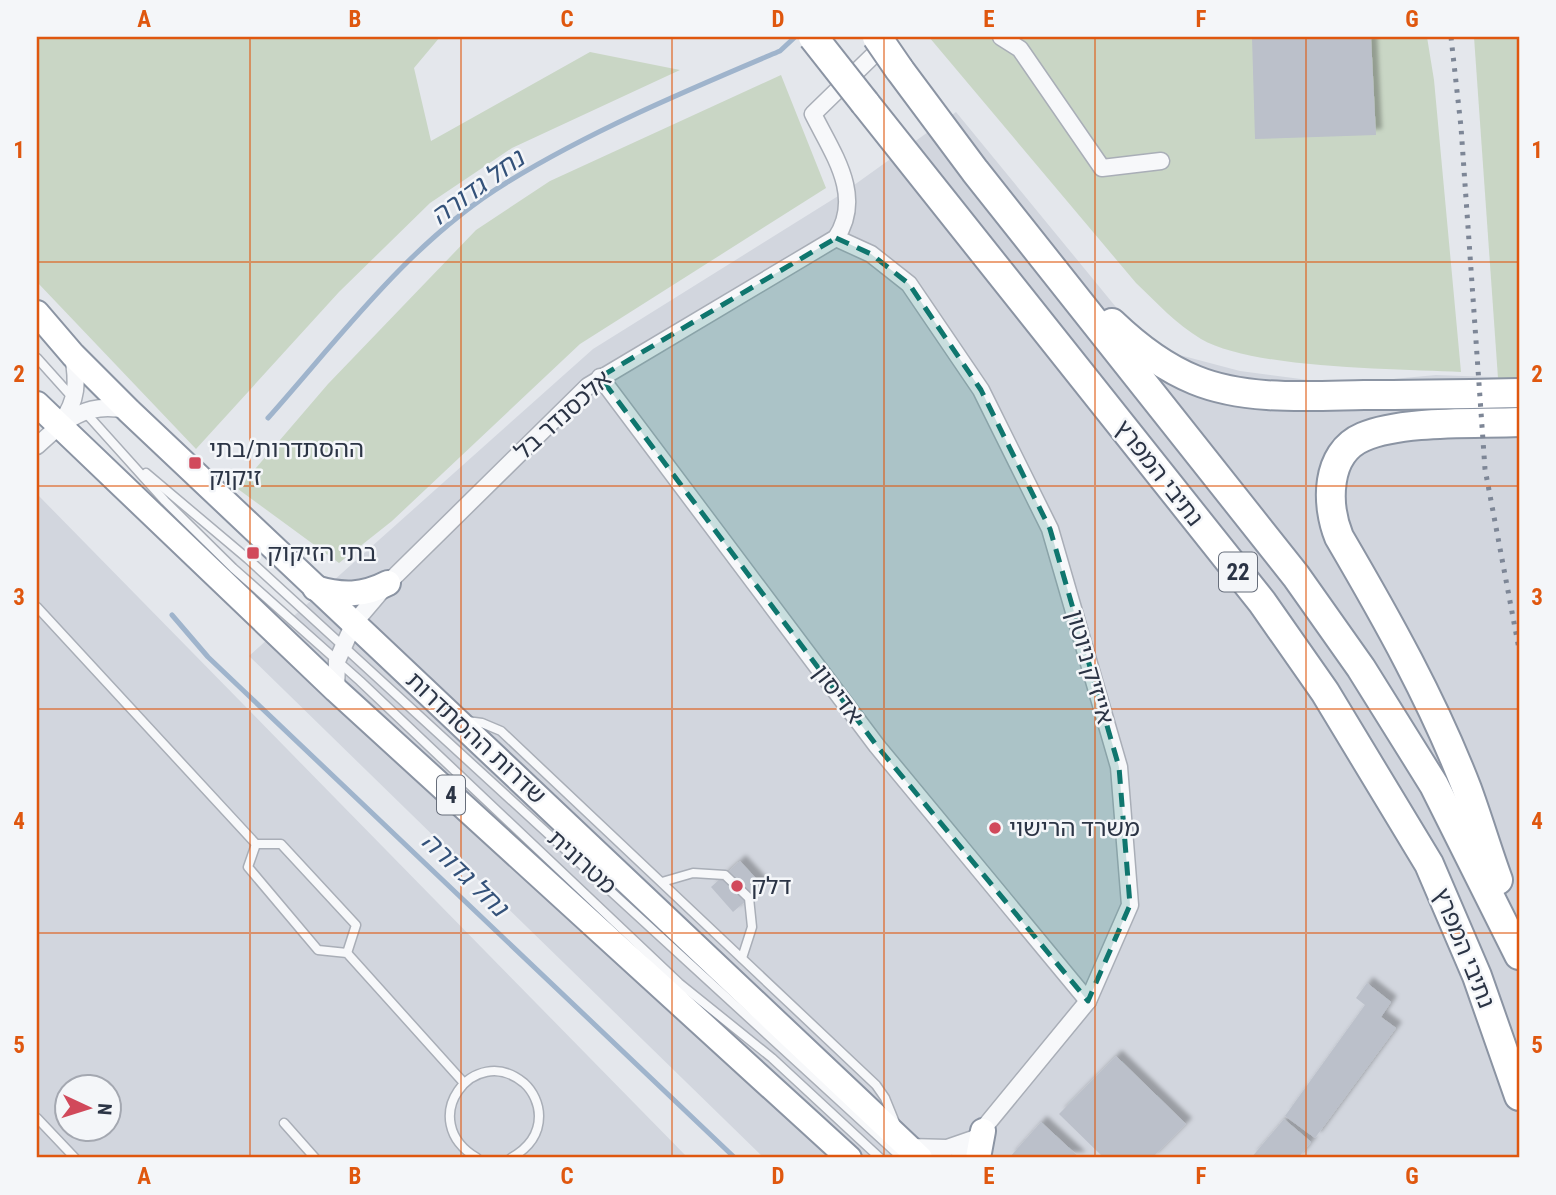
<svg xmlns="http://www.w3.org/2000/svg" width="1556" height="1195" font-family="'Roboto Condensed','Noto Sans Hebrew',sans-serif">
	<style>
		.built { fill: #d2d6de; fill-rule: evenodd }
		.green { fill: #c9d6c5 }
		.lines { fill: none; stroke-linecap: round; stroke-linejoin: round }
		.stream { stroke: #9fb4cc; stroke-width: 5 }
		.building { fill: #bbc0ca; filter: url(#shadow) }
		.service-casing { stroke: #a9aeb7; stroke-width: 11 }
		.minor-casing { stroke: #a9aeb7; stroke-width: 19 }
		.trunk-casing { stroke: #8b94a3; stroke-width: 28 }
		.motorway-casing { stroke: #8b94a3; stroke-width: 32 }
		.service { stroke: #f7f8fa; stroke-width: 8 }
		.minor { stroke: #f7f8fa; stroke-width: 16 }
		.trunk { stroke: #fff; stroke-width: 24 }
		.motorway { stroke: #fff; stroke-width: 28 }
		.rail { stroke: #7d8696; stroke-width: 5; stroke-dasharray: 3.5 7; stroke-linecap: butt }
		.motorway-bridge-casing { stroke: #8b94a3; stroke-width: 32; stroke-linecap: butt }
		.motorway-bridge { stroke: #fff; stroke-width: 28 }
		.marked { fill: #0f766e; fill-opacity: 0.2; stroke: #0f766e; stroke-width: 5; stroke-dasharray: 14 9; stroke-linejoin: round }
		.grid { fill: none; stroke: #df570f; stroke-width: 2; stroke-opacity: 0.55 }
		.poi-dot { fill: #d1495b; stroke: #f4f6f9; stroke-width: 2.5 }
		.labels { text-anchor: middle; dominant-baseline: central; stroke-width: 5; stroke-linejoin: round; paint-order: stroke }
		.shield { fill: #f4f6f9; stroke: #676e7b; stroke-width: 2 }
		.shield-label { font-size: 23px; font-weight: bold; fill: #2b3445 }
		.street-label { font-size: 24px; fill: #2b3445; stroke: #f4f6f9 }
		.poi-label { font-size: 24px; fill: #2b3445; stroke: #f4f6f9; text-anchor: start }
		.water-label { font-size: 26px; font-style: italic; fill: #34527a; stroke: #f4f6f9 }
		.neatline { fill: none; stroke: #df570f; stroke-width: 2.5 }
		.grid-label { font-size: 23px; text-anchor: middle; font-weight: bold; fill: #df570f }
	</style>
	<defs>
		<filter id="shadow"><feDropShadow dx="6" dy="-6" stdDeviation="2" flood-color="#0004"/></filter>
	</defs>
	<rect width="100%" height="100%" fill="#e4e7ec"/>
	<g class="built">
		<polygon points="956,112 1129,323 1172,353 1240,371 1339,384 1436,375 1519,378 1519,1158 764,1158 249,656 593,349 843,193"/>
		<path d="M 37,494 L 688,1158 L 37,1158 ZM 66,1086 L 108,1086 L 108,1128 L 66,1128 Z"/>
	</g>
	<g class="green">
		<polygon points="37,37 440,37 414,68 431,141 590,52 680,70 512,148 430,203 339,292 196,449 37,282"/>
		<path d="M 929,37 L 1427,37 L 1434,80 L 1461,372 C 1397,369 1253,369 1201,339 C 1176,324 1157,303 1136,283 Z"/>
		<polygon points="1474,37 1519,37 1519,379 1498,378"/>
		<polygon points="781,75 826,188 580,344 392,521 339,563 238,489 328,384 476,230 550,181"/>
	</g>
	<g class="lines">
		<g class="stream">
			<path d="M 268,418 C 341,336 411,241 506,183 C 592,130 688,90 780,51 L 795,37"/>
			<polyline points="172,615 208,657 735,1158"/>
		</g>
	</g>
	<g class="building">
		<polygon points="1252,37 1371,37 1376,135 1255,139"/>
		<polygon points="740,861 763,886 733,912 711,887"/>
		<polygon points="1367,983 1391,1002 1381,1017 1396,1028 1315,1138 1285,1116 1365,1005 1356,998"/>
		<polygon points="1116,1056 1186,1124 1152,1158 1104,1158 1059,1114"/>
		<polygon points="1284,1119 1311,1142 1298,1158 1251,1158"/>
		<polygon points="1041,1122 1080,1158 1009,1158"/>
	</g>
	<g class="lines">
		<g class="service-casing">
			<g id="service">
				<polyline points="37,358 72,397"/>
				<polyline points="85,412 165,501 233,568 360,681 679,983 772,1058 880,1158"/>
				<polyline points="146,473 248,559 902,1158"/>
				<polyline points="37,607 256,844 281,844 356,925 347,953"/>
				<polyline points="467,721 482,723 501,731 876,1085 885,1098 896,1125"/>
				<polyline points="256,844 248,867 318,950 347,953 464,1083"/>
				<polyline points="662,882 693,873 725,875 749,898 752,927 742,958"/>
				<polyline points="37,1118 75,1158"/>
				<polyline points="284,1123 315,1158"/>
				<path d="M 477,1158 C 414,1121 474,1041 524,1083 C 533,1091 539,1104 539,1116 C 539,1136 527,1149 511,1158"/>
			</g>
		</g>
		<g class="minor-casing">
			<g id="minor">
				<polyline points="1001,37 1020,49 1102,168 1161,161"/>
				<polyline points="836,238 871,254 909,284 981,390 1050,529 1119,767 1130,905 1088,1001 959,1158"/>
				<polyline points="600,377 877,746 1088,1001"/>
				<path d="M 62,421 C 77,401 78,381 73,357"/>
				<path d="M 37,446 C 64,421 86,401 126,410"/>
				<path d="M 336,690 L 337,661 L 354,623 L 388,583 L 588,386 L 836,238 C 864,196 833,154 813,114 L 888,41"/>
				<polyline points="909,1147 947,1148 973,1139"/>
			</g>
		</g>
		<g class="trunk-casing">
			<g id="trunk">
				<polyline points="37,313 73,355 129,411 920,1158"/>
				<polyline points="37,404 336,690 849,1158"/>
				<path d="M 315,588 C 342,596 363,596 388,583"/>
				<polyline points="978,1158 983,1131"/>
			</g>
		</g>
		<g class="motorway-casing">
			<g id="motorway">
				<polyline points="899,69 975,171 1296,576 1361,668 1434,785 1519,955"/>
				<polyline points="865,103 1262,602 1325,692 1429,864 1477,976 1519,1096"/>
				<path d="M 1112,323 C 1136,346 1163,367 1195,380 C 1246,401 1310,396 1364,395 C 1416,395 1468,394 1519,393"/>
				<path d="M 1498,880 C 1487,850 1478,819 1467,789 C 1433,701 1387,619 1339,537 C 1326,505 1325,453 1363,437 C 1403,420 1475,424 1519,422"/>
			</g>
		</g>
		<use href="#service" class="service"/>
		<use href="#minor" class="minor"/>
		<use href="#trunk" class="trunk"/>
		<use href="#motorway" class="motorway"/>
		<polyline class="rail" points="1451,37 1461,127 1485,469 1519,649"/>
		<g class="motorway-bridge-casing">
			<g id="motorway-bridge">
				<polyline points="813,37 865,103"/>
				<polyline points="877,37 899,69"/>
			</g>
		</g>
		<use href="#motorway-bridge" class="motorway-bridge"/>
	</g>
	<path class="marked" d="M 836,238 L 871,254 L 909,284 L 981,390 L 1050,529 L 1119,767 L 1130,905 L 1088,1001 L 877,746 L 600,377 Z"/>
	<path class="grid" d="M 250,37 L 250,1158M 461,37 L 461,1158M 672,37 L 672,1158M 884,37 L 884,1158M 1095,37 L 1095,1158M 1306,37 L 1306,1158M 37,262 L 1519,262M 37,486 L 1519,486M 37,709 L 1519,709M 37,933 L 1519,933"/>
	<g class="poi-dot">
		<rect x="188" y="456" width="14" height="14" rx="3.5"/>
		<rect x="246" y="546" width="14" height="14" rx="3.5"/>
		<circle cx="995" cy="828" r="7"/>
		<circle cx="737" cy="886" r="7"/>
	</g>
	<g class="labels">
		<g class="shield">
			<rect x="1219" y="552.5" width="38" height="39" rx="5"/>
			<rect x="437" y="775.5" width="28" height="39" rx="5"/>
		</g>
		<g class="shield-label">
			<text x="1238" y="572">22</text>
			<text x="451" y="795">4</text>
		</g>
		<g class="street-label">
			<text transform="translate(563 415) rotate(-42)">אלכסנדר בל</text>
			<text transform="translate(1159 473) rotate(52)">נתיבי המפרץ</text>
			<text transform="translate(1090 667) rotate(74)">אייזיק ניוטון</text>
			<text transform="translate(838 694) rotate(53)">אדיסון</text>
			<text transform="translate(476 738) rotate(43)">שדרות ההסתדרות</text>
			<text transform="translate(582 862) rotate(42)">מטרונית</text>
			<text transform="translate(1464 948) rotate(68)">נתיבי המפרץ</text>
		</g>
		<g class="poi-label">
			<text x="209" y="449">ההסתדרות/בתי<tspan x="209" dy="28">זיקוק</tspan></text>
			<text x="267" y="553">בתי הזיקוק</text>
			<text x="1009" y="828">משרד הרישוי</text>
			<text x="751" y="886">דלק</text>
		</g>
		<g class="water-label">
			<text transform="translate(477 187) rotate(-36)">נחל גדורה</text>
			<text transform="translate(465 874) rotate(44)">נחל גדורה</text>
		</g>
	</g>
	<rect width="1556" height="1195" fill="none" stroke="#f4f6f9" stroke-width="77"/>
	<g transform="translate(88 1108) rotate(94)"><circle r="33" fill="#f4f6f9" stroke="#a4a8b1" stroke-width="2"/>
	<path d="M0-5L12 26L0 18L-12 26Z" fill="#d1495b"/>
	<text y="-10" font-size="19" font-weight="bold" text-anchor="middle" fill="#2b3445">N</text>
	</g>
	<rect x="38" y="38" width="1480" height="1118" class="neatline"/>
	<g class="grid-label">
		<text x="144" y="27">A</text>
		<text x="355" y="27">B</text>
		<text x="567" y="27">C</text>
		<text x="778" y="27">D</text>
		<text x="989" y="27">E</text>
		<text x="1201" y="27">F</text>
		<text x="1412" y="27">G</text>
		<text x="19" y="158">1</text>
		<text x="1537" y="158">1</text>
		<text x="19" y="382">2</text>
		<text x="1537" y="382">2</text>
		<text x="19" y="605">3</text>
		<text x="1537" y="605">3</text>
		<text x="19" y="829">4</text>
		<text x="1537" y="829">4</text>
		<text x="19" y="1053">5</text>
		<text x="1537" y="1053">5</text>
		<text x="144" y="1184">A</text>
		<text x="355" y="1184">B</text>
		<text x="567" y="1184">C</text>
		<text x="778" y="1184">D</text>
		<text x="989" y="1184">E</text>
		<text x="1201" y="1184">F</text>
		<text x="1412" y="1184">G</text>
	</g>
</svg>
